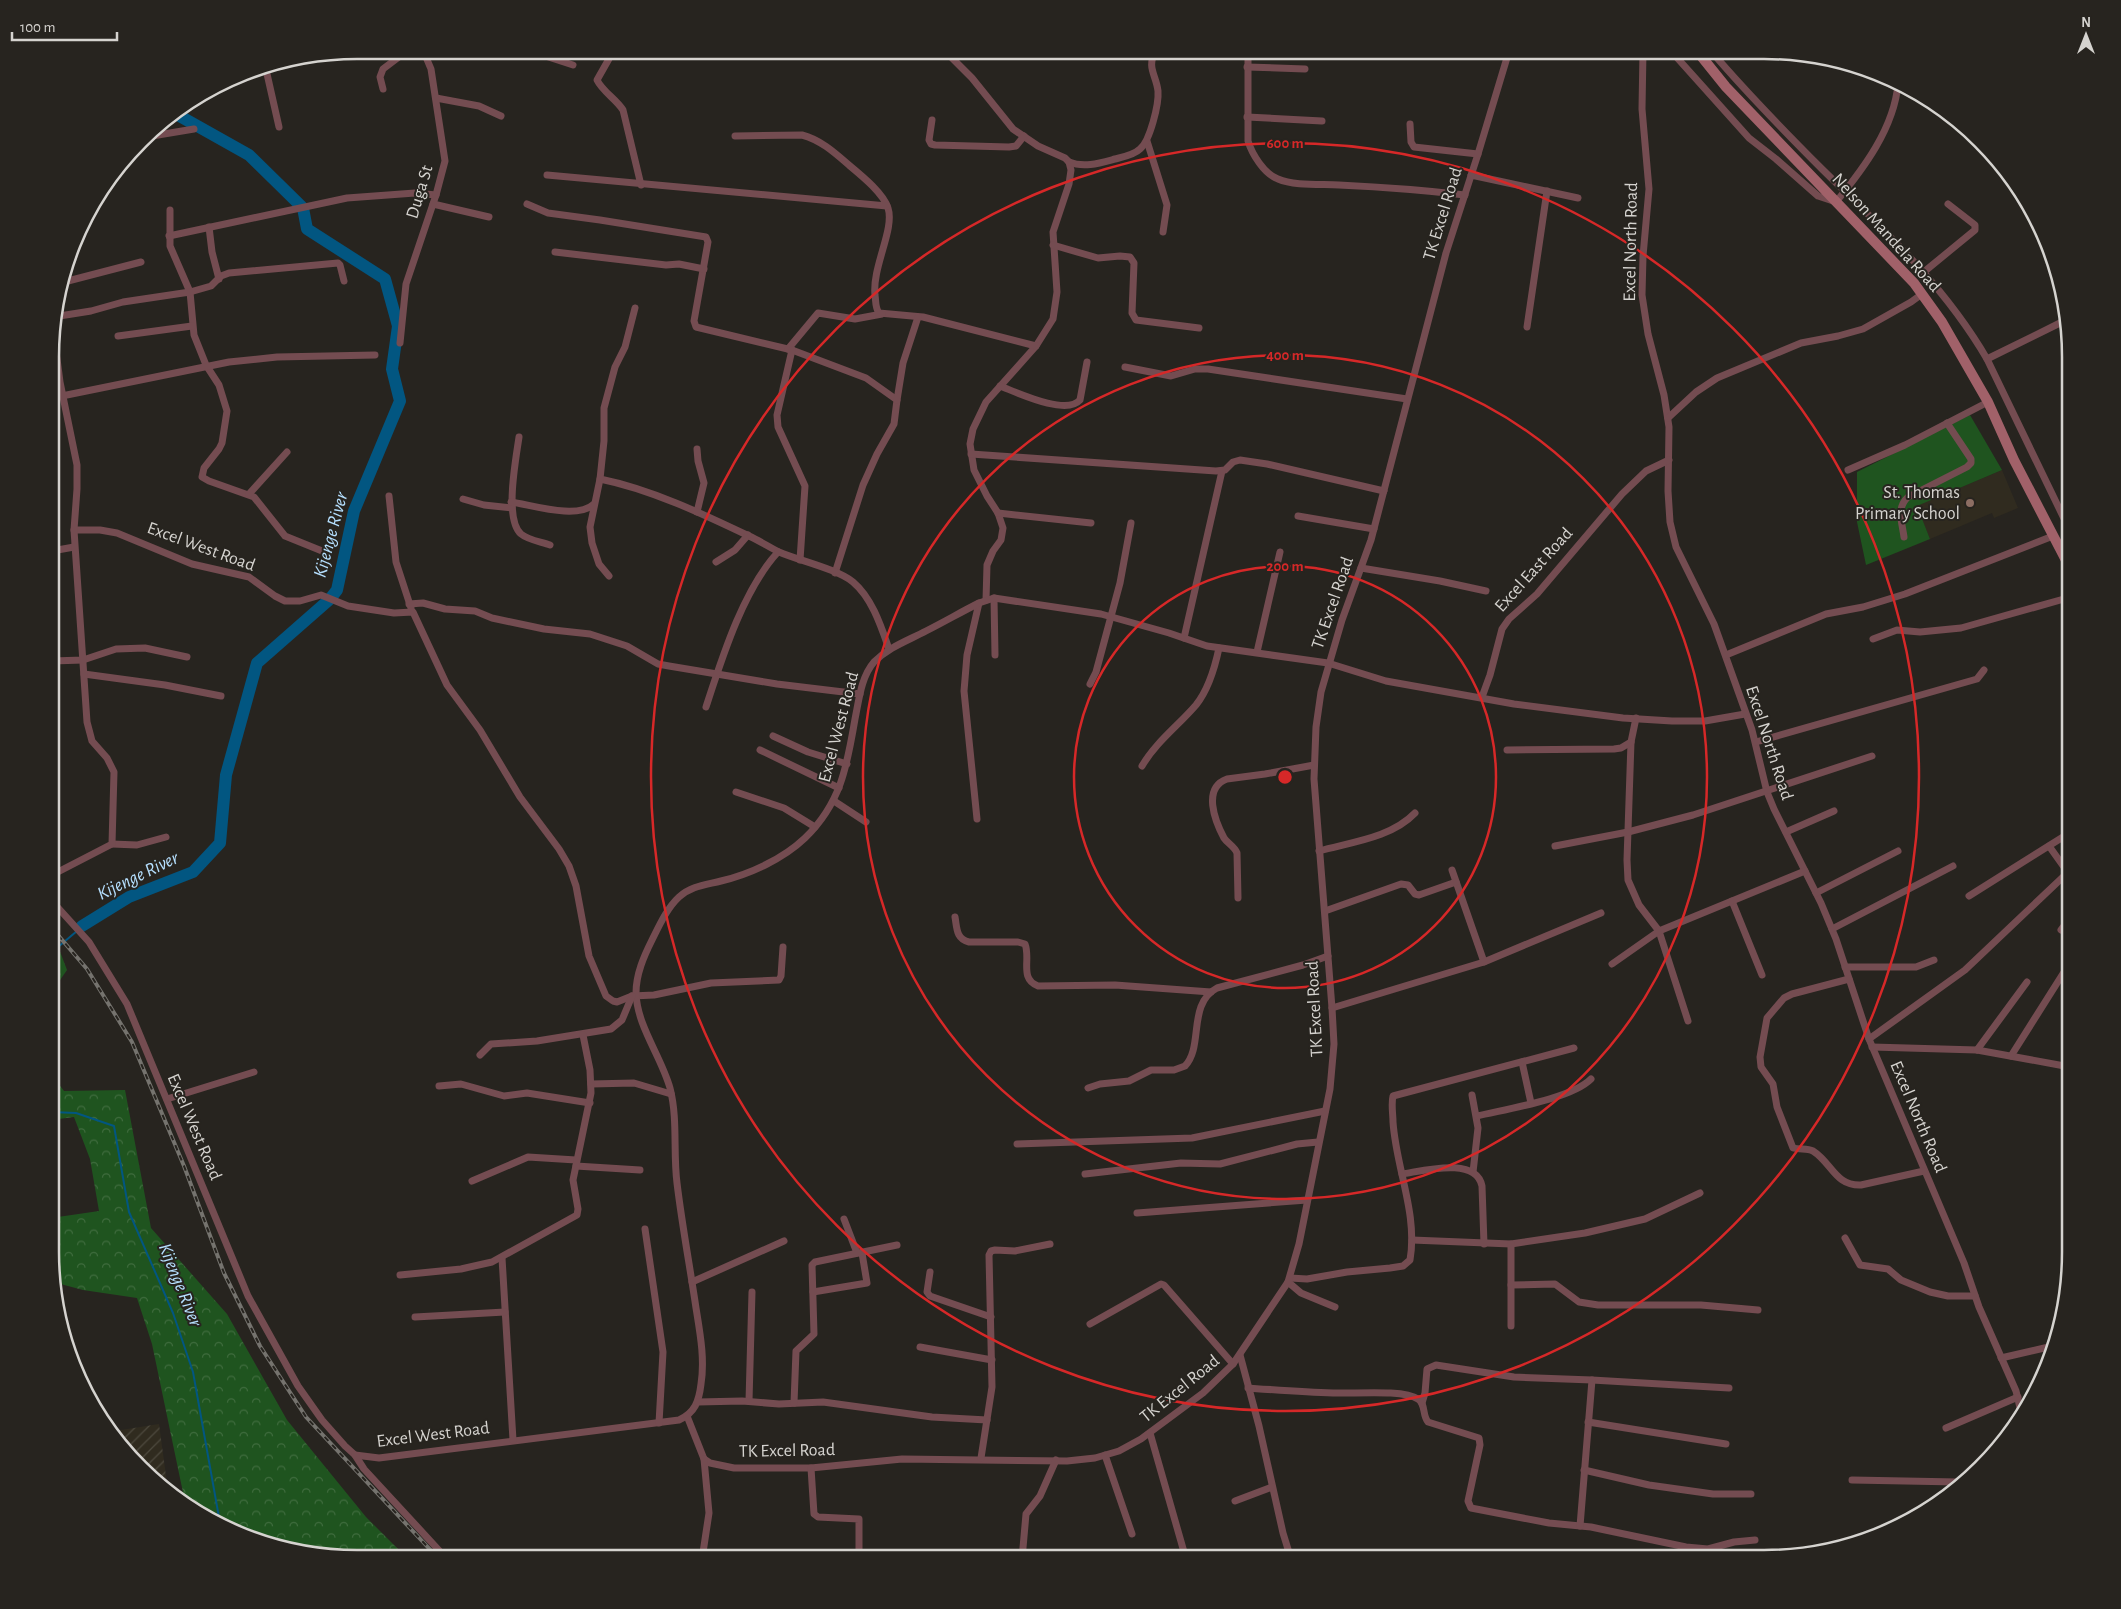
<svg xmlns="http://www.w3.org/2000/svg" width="2121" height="1609" font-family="'Alegreya Sans',sans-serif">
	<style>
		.built { fill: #302b1f }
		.industrial { fill: url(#industrial-furrows) }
		.grass { fill: #1f541f }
		.forest { fill: url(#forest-crowns) }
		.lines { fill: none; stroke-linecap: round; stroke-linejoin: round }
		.stream { stroke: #025681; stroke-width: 2 }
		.river { stroke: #025681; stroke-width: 12 }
		.minor { stroke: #744c51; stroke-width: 7 }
		.secondary { stroke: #a16169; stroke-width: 10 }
		.rail-casing { stroke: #75736e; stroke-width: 4 }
		.rail { stroke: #27241f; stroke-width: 2; stroke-dasharray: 5.5; stroke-linecap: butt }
		.ring { fill: none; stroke: #d62828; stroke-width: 2.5 }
		.education-dot { fill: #8d6e63; stroke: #27241f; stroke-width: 2 }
		.labels { text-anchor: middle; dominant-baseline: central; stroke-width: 4; stroke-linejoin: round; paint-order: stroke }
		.street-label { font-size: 18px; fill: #d5d3cf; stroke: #27241f }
		.poi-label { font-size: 18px; fill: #d5d3cf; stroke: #27241f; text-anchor: end }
		.water-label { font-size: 19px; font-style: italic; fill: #b6e0ff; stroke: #27241f }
		.rim { fill: none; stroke: #d5d3cf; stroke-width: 2.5 }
		.centre { fill: #d62828; stroke: #27241f; stroke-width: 2.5 }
		.ring-label { font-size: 15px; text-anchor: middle; font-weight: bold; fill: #d62828; stroke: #27241f; stroke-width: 4; stroke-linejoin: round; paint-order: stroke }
	</style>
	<defs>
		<pattern id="industrial-furrows" width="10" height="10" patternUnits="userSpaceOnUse" patternTransform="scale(1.25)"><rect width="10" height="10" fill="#302b1f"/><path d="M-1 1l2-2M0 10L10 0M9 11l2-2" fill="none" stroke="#4d493e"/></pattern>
		<pattern id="forest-crowns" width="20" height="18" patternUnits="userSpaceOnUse" patternTransform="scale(1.25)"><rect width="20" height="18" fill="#1f541f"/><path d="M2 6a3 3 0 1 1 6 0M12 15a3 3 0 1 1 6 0" fill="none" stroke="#3f6c3e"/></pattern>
	</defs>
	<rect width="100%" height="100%" fill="#27241f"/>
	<polygon class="built" points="2002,470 2018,508 1994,518 1992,513 1930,539 1916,506"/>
	<polygon class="industrial" points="159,1424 168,1491 155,1483 115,1431"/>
	<polygon class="grass" points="1970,415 2002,470 1917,506 1930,539 1866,565 1857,522 1857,472"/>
	<g class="forest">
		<polygon points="51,928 67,970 51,993"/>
		<polygon points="51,1074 64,1091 125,1090 151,1228 227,1314 287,1420 366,1517 407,1558 337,1558 240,1536 185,1502 152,1344 137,1298 83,1290 53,1282 51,1272 51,1218 99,1211 90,1159 74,1117 51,1120"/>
	</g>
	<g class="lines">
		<g class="stream">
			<polyline points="51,950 58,947 77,931"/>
			<polyline points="51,1112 76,1113 114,1126 129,1212 173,1313 193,1372 220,1523"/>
		</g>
		<polyline class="river" points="82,926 129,897 193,872 220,843 226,775 257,663 330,599 337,590 354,511 400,401 392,369 398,326 385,279 307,229 303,208 249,155 176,114"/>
		<g class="minor">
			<polyline points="527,50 573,65"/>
			<path d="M 614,50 L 597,80 C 603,92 616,99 623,110 L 641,185"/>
			<polyline points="944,50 972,78 1013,129 1038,146 1065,158 1069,162 1071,170 1069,184 1053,232 1057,292 1053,319 1036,346 986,402 973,429 970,444 974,470 987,496 998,513 1003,528 1001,540 993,551 987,565 986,600"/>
			<path d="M 1248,50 L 1248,141 C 1252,154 1264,174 1278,179 C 1294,186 1321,184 1339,185 C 1381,187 1423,190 1465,195"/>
			<polyline points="1643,51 1642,109 1649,189 1643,256 1642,295 1648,334 1664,395 1669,427 1668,491 1670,522 1676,547 1714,624 1752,730 1767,792 1774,809 1821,903 1836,939 1869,1039 1964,1263 1979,1307 2016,1391 2021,1412"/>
			<path d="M 1671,51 L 1749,138 L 1776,159 L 1818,196 L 1836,202 C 1864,168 1894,128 1898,84"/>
			<path d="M 1711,51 C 1746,92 1784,131 1823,170 C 1883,229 1944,285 1987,359 L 2071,533"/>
			<polyline points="1068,52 1068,50"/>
			<polyline points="265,65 279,127"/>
			<polyline points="1247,67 1305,69"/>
			<polyline points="383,89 380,77 383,69 408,50"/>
			<polyline points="436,98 479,106 501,116"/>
			<polyline points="1247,117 1322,121"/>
			<polyline points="932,120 929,140 931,144 935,145 1009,147 1016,146 1024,136"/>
			<polyline points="1410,124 1411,142 1414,147 1478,154"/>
			<path d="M 735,136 L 802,135 C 821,140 835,153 850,166 C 862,176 883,193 888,208 C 895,229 872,267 875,295 C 876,301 875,308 879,313 L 923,317 L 1036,346"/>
			<polyline points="146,137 194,129"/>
			<polyline points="1147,141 1167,205 1163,232"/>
			<path d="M 1069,162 C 1084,168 1100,163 1115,159 C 1123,157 1134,155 1140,149 C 1150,141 1159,104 1158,91 C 1156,74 1146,68 1156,50"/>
			<polyline points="547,175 887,206"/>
			<polyline points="1471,175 1578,198"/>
			<polyline points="433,204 489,217"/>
			<polyline points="527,204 548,213 600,220 706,237 708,242 694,321 696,327 792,350 866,378 897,400 894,424 877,454 863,485 835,573"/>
			<polyline points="170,210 170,246 190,292 194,335 206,365 219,385 227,411 222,443 219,449 204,468 202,477 209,481 254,497 285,536 327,553"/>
			<polyline points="209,227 212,252 219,279"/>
			<polyline points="169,236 347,198 415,193 436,195"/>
			<polyline points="1053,245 1098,258 1120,256 1130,257 1134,263 1132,313 1136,320 1199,328"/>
			<polyline points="555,252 666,265 679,264 704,269"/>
			<polyline points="1925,271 1975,230 1975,225 1948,204"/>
			<polyline points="64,282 141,262"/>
			<polyline points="53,317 91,311 123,302 190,292 211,286 221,276 229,273 338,263 340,265 344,281"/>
			<polyline points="1527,327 1547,191"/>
			<polyline points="118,336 192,326"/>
			<polyline points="400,343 406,284 436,195 445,161 431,69 423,50"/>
			<polyline points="788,349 818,313 855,319 882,314"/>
			<polyline points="792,350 777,415 778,427 805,486 800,560"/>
			<polyline points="1987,359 2066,320"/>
			<polyline points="1125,367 1171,376 1195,369 1208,369 1407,399"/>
			<path d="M 1000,386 C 1016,392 1066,416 1080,400 L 1087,362"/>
			<polyline points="52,398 229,362 277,357 375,355"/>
			<polyline points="897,400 903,363 918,317"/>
			<polyline points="1668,418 1696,392 1717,378 1801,343 1838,336 1863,329 1911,302 1922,294"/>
			<path d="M 519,437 C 516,459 504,519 521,534 C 528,540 542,542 550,545"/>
			<polyline points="697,449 698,461 704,483 697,512"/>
			<polyline points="971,454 1216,471 1225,470 1233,462 1240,460 1267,464 1384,491"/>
			<polyline points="1848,470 1905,445 1988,402"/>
			<path d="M 600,479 C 650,489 703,514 749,536 C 760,541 769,547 779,552 C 800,561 837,569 853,582 C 872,598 881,626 889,649"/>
			<polyline points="249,494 287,452"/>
			<polyline points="389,496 396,562 411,608"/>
			<polyline points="463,499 484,505 512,508"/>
			<path d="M 511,502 C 532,505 577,520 594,504"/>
			<polyline points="998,513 1091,523"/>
			<polyline points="1298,516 1374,529"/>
			<polyline points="74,530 100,530 117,533 192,564 249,577 275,596 285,601 300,601 321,595 348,606 394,613 413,612 447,685 480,730 520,797 559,849 569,866 576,886 589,956 606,996 613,1001 617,1002 632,996 654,995 711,983 779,980 781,976 783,947"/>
			<path d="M 1904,537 C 1902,522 1896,508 1908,497 L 1967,467 L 1971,463 L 1971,459 L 1947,423"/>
			<polyline points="52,551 74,547"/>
			<polyline points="716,562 735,550 748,535"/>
			<polyline points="1361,568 1440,581 1486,591"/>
			<polyline points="609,576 599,564 592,543 590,527 600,479 604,441 604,408 615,367 625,347 635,308"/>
			<polyline points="994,598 995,655"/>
			<polyline points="409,604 423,603 445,609 475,611 492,618 544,629 590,634 627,646 658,664 669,666 777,684 860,694"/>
			<polyline points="1184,638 1222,471"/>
			<polyline points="1873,639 1897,630 1920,632 1961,628 2071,597"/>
			<polyline points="1257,652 1280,552"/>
			<polyline points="1726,655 1826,614 1863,607 1905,594 2053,536"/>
			<polyline points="52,661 83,660 116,649 145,648 187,657"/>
			<polyline points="84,674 165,685 221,696"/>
			<polyline points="1090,684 1096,672 1120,583 1131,523"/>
			<polyline points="1482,697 1490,675 1502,629 1509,619 1537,594 1622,494 1646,471 1669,460"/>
			<path d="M 706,707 C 722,658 743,590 778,552"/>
			<polyline points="1636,718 1631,742 1627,860 1628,880 1639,905 1659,931 1688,1021"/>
			<polyline points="773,736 808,752 847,764"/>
			<polyline points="1756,742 1977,679 1984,670"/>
			<polyline points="760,750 839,788"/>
			<polyline points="1507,750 1614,749 1621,748 1631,742"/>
			<path d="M 1142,766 C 1156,742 1178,726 1196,705 C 1208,690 1215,667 1219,648"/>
			<polyline points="736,792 784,808 815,827"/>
			<polyline points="834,801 866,822"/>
			<polyline points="977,819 964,691 967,655 979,603"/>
			<polyline points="1786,832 1834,811"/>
			<polyline points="112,844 137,845 166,837"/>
			<polyline points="1555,846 1628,832 1693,815 1872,756"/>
			<path d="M 1319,851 C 1351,842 1391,838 1415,813"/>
			<polyline points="1452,870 1484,962"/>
			<polyline points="52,875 112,844 114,772 107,758 92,741 87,722 74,530 77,489 77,465 60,382 53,328"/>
			<polyline points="1816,893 1898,851"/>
			<polyline points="1969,896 2071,832"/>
			<path d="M 1238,898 L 1237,853 C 1234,846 1228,844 1224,838 C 1215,821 1202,788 1227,779 L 1265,774 L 1314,765"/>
			<path d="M 51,900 L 89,942 L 127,1004 L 248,1296 L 298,1386 L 322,1420 L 345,1446 L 355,1455 L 379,1458 L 679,1420 C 695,1413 699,1401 701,1384 C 705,1359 700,1333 696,1308 C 690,1267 682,1225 677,1183 C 673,1152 678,1119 670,1088 C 661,1056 637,1026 636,993 C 636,974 644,956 652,940 C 659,926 667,908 679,897 C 691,886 705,885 721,881 C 750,874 783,859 805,838 C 841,803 847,766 855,719 C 859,700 861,677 874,662 C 889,647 907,641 926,631 C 944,622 961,612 979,603 L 994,598 L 1101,614 L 1169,633 L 1207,646 L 1328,663 L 1386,681 L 1514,704 L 1623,718 L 1672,721 L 1705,721 L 1745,714"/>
			<polyline points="1732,901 1762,975"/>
			<polyline points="1325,911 1401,884 1408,885 1415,894 1419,895 1456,882"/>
			<path d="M 955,917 C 957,928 956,939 969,942 L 1018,942 L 1025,944 C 1031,959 1019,979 1038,986 L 1115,985 L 1211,992"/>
			<polyline points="1832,929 1953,866"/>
			<polyline points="2061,930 2071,917"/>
			<polyline points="1612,964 1659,931 1805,871"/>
			<polyline points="1845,967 1916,967 1934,960"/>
			<path d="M 1849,979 L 1792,994 L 1784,998 L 1767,1018 L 1760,1057 L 1761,1067 L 1773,1084 L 1777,1107 L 1793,1148 C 1800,1150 1807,1148 1813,1151 C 1832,1163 1835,1186 1861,1185 L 1924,1171"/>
			<polyline points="1332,1008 1484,962 1601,913"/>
			<polyline points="1869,1039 1965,970 2063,877 2066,873 2064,867 2049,846"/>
			<polyline points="1872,1047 1977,1050 2070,1067"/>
			<polyline points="1977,1050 2027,982"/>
			<polyline points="480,1055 491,1044 537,1041 611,1029 622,1020 632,996"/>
			<polyline points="2011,1056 2071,961"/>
			<polyline points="1522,1062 1531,1103"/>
			<polyline points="591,1084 634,1083 671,1094"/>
			<polyline points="439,1086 461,1084 504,1096 527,1093 590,1103"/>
			<path d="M 1088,1088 L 1100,1084 L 1129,1081 L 1151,1070 L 1174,1070 L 1185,1066 C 1204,1046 1187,1004 1217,988 L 1303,965 L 1328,956"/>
			<polyline points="1472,1095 1478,1128 1473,1172"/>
			<polyline points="167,1099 254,1072"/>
			<path d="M 1477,1116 C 1506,1109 1571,1099 1591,1079"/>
			<polyline points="1017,1144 1192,1138 1325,1111"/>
			<polyline points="576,1166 640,1170"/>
			<polyline points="1085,1174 1181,1163 1220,1164 1297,1144 1318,1142"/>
			<path d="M 1402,1174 C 1423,1171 1476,1156 1482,1186 L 1484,1244"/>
			<polyline points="472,1181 528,1157 576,1160"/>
			<polyline points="1137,1213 1307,1200"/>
			<polyline points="844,1219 857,1253"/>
			<polyline points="645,1229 663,1352 659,1423"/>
			<polyline points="1845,1238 1860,1265 1888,1269 1901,1280 1930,1292 1948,1296 1975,1296"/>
			<polyline points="1412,1240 1511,1244 1585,1233 1645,1219 1700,1193"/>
			<polyline points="502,1258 513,1440"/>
			<polyline points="930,1272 927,1292 930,1296 991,1317"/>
			<polyline points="400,1275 461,1269 492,1262 577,1215 578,1209 573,1180 591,1093 590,1070 583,1035"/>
			<path d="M 1290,1278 L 1307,1279 L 1347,1272 L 1390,1268 L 1403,1266 L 1410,1260 C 1418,1214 1396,1168 1393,1122 C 1393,1114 1391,1104 1393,1096 L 1574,1048"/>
			<polyline points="692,1282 784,1241"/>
			<polyline points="1288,1282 1301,1293 1335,1307"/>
			<polyline points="1511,1285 1555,1284 1579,1302 1598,1305 1701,1305 1758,1310"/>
			<polyline points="813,1292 867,1283 862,1253"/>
			<polyline points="415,1317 505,1312"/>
			<polyline points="1090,1324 1161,1284 1164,1285 1233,1364"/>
			<polyline points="1511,1326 1511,1244"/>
			<polyline points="920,1347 992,1360"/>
			<polyline points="1240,1355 1259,1426 1283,1533 1291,1559"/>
			<polyline points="2001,1358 2053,1346"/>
			<path d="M 1248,1388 C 1277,1390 1305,1392 1333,1393 C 1353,1394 1403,1389 1418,1399 C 1426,1404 1422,1415 1428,1422 L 1479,1438 L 1480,1445 L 1468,1501 L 1471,1508 L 1549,1523 L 1591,1527 L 1686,1547 L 1708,1549 L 1734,1542 L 1755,1540"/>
			<polyline points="749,1401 752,1292"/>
			<polyline points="698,1402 742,1401 779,1404 823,1402 932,1417 987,1420"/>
			<polyline points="794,1403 796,1351 814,1334 812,1265 815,1262 897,1245"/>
			<polyline points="1422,1403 1425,1393 1427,1369 1436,1365 1514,1377 1592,1380 1729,1388"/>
			<polyline points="687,1416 704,1459 710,1463 734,1468 811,1468 902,1459 1067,1461 1095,1458 1119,1451 1141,1439 1203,1393 1233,1364 1288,1282 1299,1244 1330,1089 1334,1044 1332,1008 1314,779 1316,727 1321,692 1342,620 1371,540 1446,253 1478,154 1509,51"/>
			<polyline points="1588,1422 1726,1444"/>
			<polyline points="1946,1428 2018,1397"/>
			<polyline points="1150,1433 1186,1559"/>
			<polyline points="355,1455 364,1469 446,1558"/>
			<polyline points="1105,1455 1132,1534"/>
			<polyline points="981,1458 992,1387 989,1255 991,1251 995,1250 1015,1251 1050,1244"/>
			<polyline points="811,1468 814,1514 818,1517 859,1519 859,1559"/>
			<polyline points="1584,1470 1649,1485 1713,1494 1751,1494"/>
			<polyline points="1852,1480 1958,1482"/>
			<polyline points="1235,1501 1272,1487"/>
			<polyline points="1580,1526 1592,1380"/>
			<polyline points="1289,1554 1375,1559"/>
			<polyline points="702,1559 709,1513 704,1459"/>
			<polyline points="1022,1559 1026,1514 1040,1496 1056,1460"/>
		</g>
		<polyline class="secondary" points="1697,51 1726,87 1914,283 1942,322 1988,402 2014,460 2071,570"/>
		<g class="rail-casing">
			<polyline id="rail" points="51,927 87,969 132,1042 184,1166 224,1273 260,1346 306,1417 438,1558"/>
		</g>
		<use href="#rail" class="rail"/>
	</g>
	<g class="ring">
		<circle cx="1285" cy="777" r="211"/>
		<circle cx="1285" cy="777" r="422"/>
		<circle cx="1285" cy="777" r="634"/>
	</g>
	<circle class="education-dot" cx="1970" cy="503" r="5"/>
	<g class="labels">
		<g class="street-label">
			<text transform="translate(420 192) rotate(-73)">Duga St</text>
			<text transform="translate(1443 214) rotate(-73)">TK Excel Road</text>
			<text transform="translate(1886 233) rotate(48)">Nelson Mandela Road</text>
			<text transform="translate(1631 242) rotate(-89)">Excel North Road</text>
			<text transform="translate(201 547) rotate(20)">Excel West Road</text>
			<text transform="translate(1534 570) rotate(-48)">Excel East Road</text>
			<text transform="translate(1333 603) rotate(-71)">TK Excel Road</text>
			<text transform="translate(839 727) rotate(-75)">Excel West Road</text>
			<text transform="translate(1769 743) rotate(72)">Excel North Road</text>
			<text transform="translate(1315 1009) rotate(-93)">TK Excel Road</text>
			<text transform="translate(1918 1117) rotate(67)">Excel North Road</text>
			<text transform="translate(194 1127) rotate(67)">Excel West Road</text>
			<text transform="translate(1180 1389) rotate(-39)">TK Excel Road</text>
			<text transform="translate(433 1435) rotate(-7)">Excel West Road</text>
			<text transform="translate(787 1451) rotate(-1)">TK Excel Road</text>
		</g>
		<g class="poi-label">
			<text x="1960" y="493">St. Thomas<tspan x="1960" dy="21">Primary School</tspan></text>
		</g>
		<g class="water-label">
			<text transform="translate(331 535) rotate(-75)">Kijenge River</text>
			<text transform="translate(138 876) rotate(-26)">Kijenge River</text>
			<text transform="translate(180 1285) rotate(68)">Kijenge River</text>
		</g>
	</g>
	<path d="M0 0H2121V1609H0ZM357 59H1764A298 298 0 0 1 2062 357V1252A298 298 0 0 1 1764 1550H357A298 298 0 0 1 59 1252V357A298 298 0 0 1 357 59Z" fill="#27241f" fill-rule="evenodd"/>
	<path class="rim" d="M357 59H1764A298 298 0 0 1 2062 357V1252A298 298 0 0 1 1764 1550H357A298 298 0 0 1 59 1252V357A298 298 0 0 1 357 59Z"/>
	<circle cx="1285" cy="777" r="8" class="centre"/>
	<g class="ring-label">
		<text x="1285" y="148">600 m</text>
		<text x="1285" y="360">400 m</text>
		<text x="1285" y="571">200 m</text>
	</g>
	<g transform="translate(2086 35)" stroke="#27241f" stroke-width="4" paint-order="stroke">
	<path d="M0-4L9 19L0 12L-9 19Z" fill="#d5d3cf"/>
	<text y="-8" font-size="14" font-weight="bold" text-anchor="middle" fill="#d5d3cf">N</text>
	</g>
	<path d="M12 32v8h105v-8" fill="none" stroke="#d5d3cf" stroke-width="2.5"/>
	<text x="20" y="32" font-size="15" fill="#d5d3cf" stroke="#27241f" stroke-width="4" paint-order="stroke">100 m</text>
</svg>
